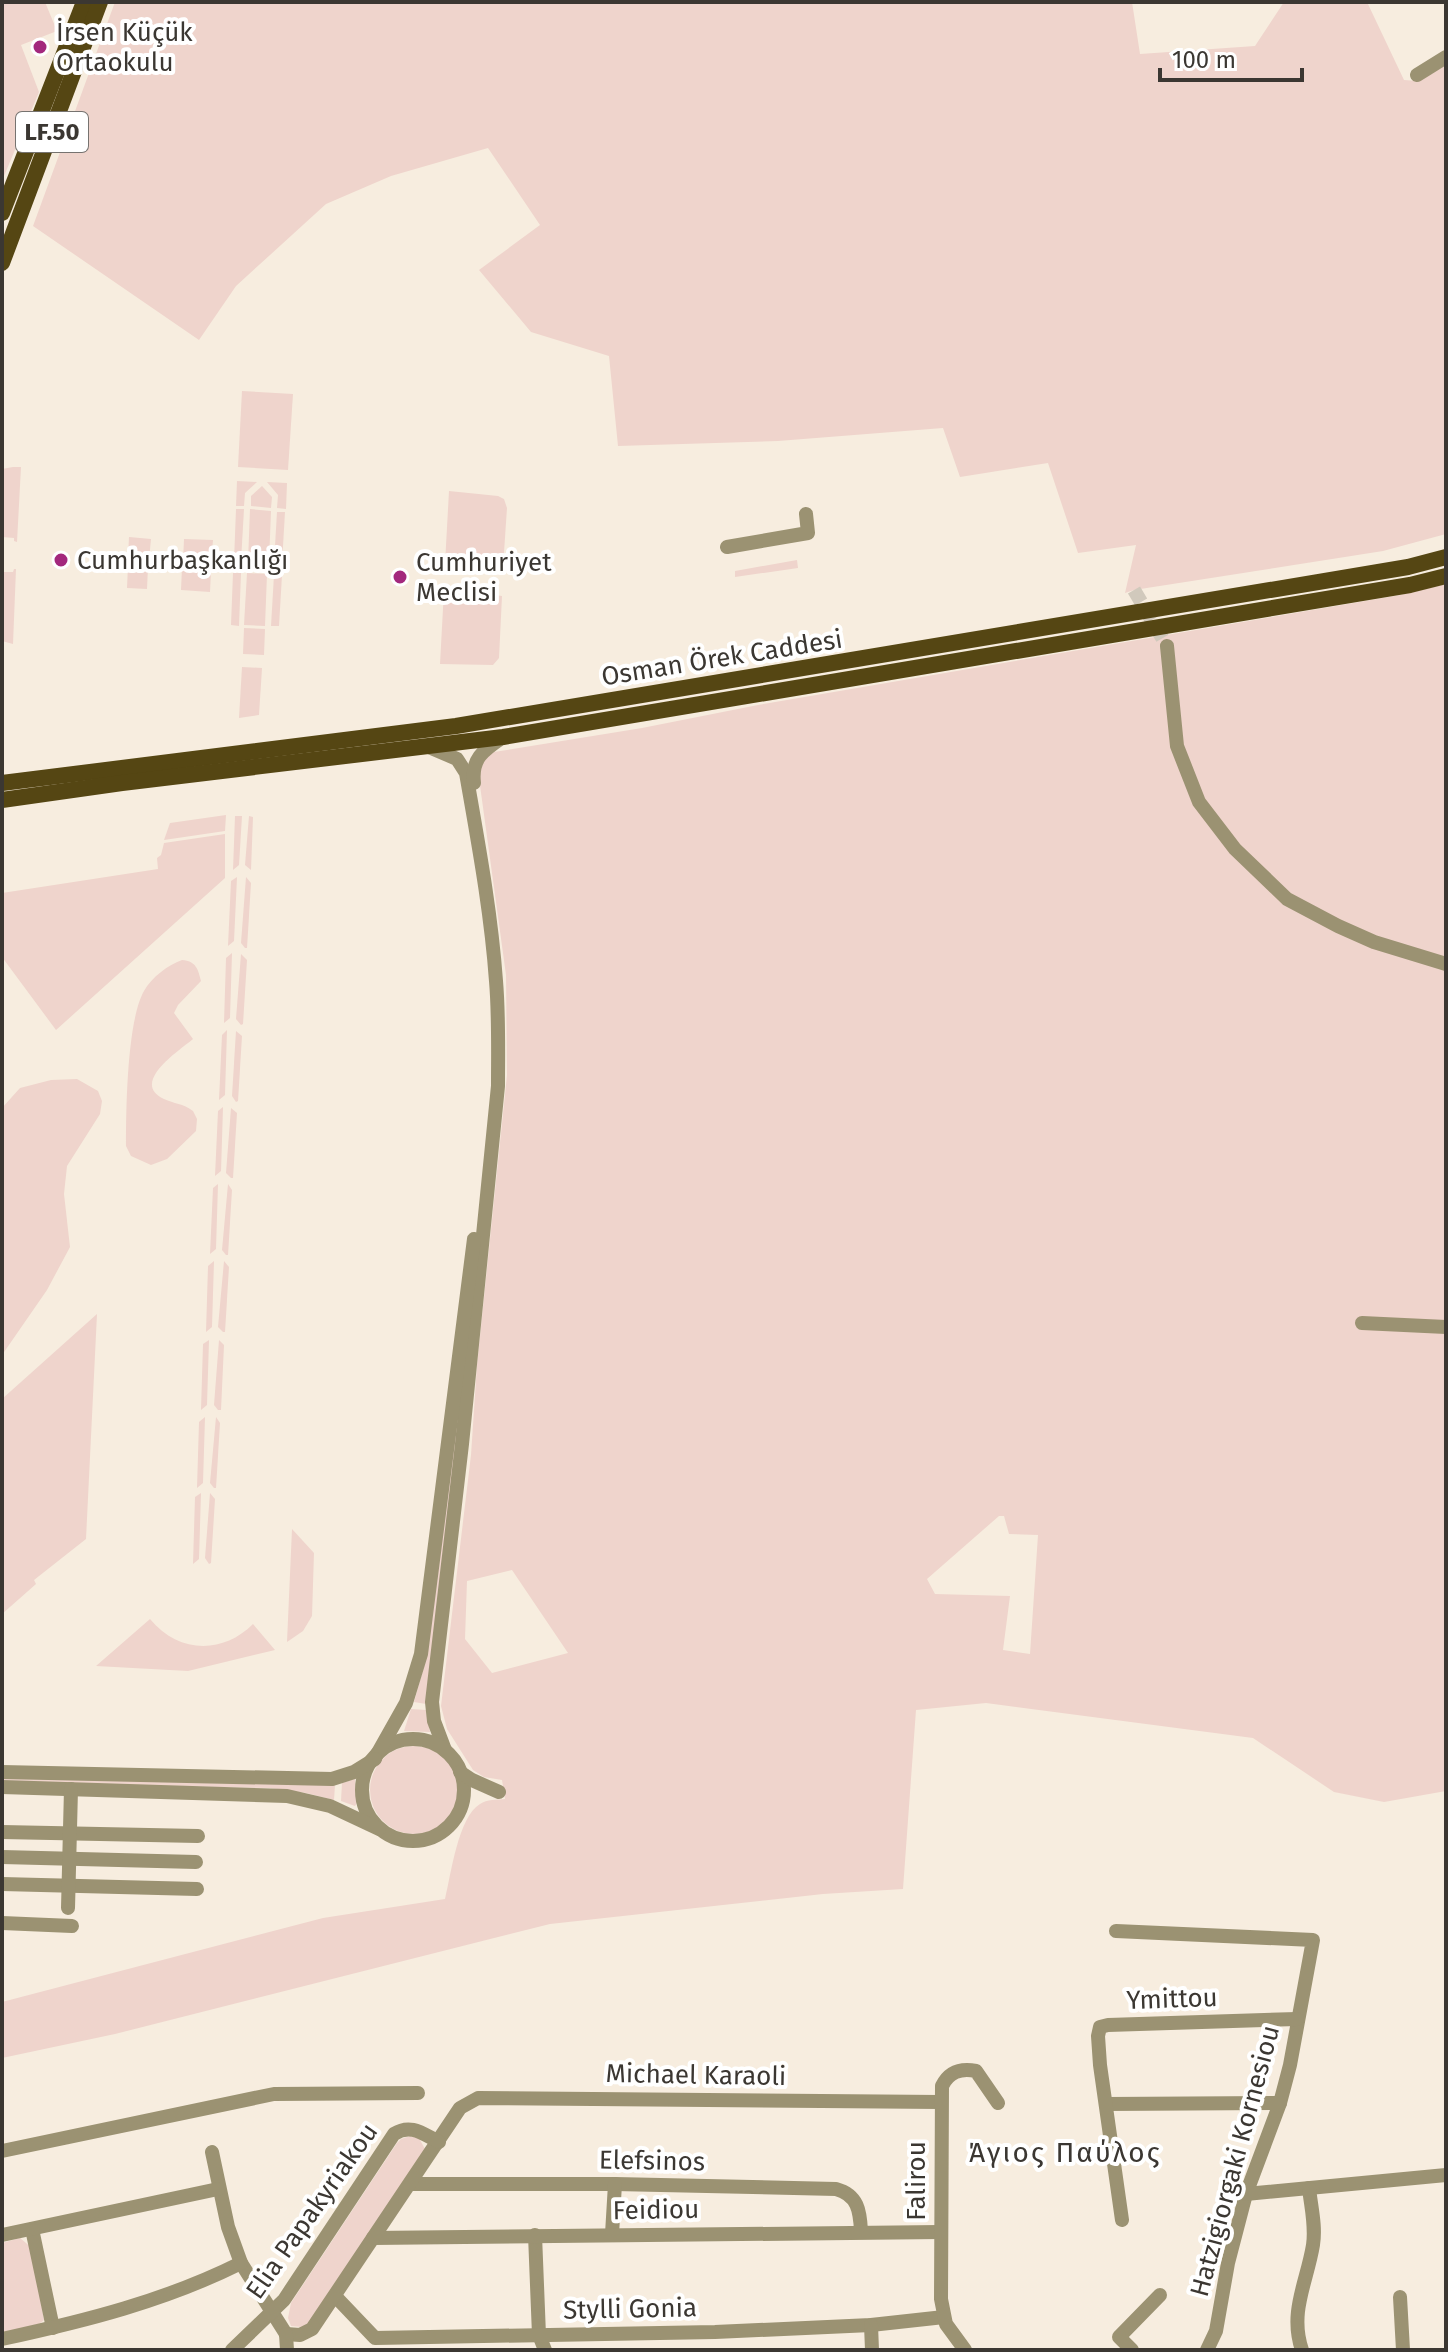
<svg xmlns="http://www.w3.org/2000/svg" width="1448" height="2352" font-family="'Fira Sans',sans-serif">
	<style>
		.green { fill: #efd4cc; fill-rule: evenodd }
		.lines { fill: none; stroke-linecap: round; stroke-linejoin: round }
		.minor-tunnel { stroke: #d1c9bc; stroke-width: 14; stroke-dasharray: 14 7; stroke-linecap: butt }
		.minor { stroke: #9b9272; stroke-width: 14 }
		.major { stroke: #554613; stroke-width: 16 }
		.poi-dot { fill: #a3287d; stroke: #fff; stroke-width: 3 }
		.labels { text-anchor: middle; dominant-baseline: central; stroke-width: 8; stroke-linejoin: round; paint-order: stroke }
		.shield { fill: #fff; stroke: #767370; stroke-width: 2 }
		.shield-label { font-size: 24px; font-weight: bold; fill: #3b3732 }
		.poi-label { font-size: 26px; fill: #3b3732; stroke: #fff; text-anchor: start }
		.street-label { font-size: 26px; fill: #3b3732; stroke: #fff }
		.neighbourhood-label { font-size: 28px; letter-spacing: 2px; fill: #3b3732; stroke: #fff }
	</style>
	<rect width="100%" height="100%" fill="#f7eddf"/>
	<g class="green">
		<polygon points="2,2 45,2 57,31 21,45 39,92 2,181"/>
		<polygon points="115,2 1132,2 1140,54 1255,46 1284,2 1367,2 1404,80 1418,81 1446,65 1446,534 1383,551 1134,590 1125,593 1136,545 1078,553 1048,463 960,477 943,428 778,441 618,446 609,356 531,332 479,270 540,225 488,148 391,176 326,204 236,286 199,340 33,226"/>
		<polygon points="242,391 293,394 288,470 238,467"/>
		<polygon points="13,467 21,467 17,542 14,541 14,538 2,537 2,469"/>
		<polygon points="237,481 257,482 245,493 244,506 236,506"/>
		<polygon points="267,482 287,483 286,509 277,508 278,495"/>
		<polygon points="262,486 272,497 271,508 251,506 251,496"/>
		<polygon points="449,491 498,496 504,499 507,508 503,567 449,561 448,565 445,564"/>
		<polygon points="236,509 244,509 241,561 234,561"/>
		<polygon points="250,509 271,511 269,562 248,562"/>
		<polygon points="277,512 285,512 282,563 274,563"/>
		<polygon points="129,537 151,539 149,560 128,557"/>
		<polygon points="184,539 213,540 211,563 183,562"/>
		<polygon points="797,560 798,568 735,577 735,571"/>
		<polygon points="128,566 148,567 147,589 127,588"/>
		<polygon points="182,568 211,570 210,592 181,590"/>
		<polygon points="14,569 16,569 13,644 2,641 2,572 13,572"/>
		<polygon points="233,573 241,573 239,626 231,625"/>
		<polygon points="247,573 267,574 265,626 244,625"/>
		<polygon points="274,575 282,575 279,626 271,626"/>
		<path d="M 1446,584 L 1446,1791 L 1384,1802 L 1334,1792 L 1253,1738 L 986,1703 L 916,1710 L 903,1889 L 823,1894 L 550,1924 L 115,2034 L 2,2058 L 2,2002 L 323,1918 L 445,1899 C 451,1875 458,1817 480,1804 C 487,1799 497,1800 505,1799 L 502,1780 L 484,1777 L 473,1770 L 447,1729 L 441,1706 L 471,1455 L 477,1365 L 507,1075 L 506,975 L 478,771 L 487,756 L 494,752 L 642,728 L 758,705 L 1400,595 ZM 999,1516 L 1004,1516 L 1009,1534 L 1038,1535 L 1030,1654 L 1003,1650 L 1010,1596 L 935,1594 L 927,1579 ZM 512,1570 L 568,1653 L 492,1673 L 465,1639 L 467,1581 Z"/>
		<polygon points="444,590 447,595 494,598 495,595 502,596 499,658 493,665 440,664"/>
		<polygon points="244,628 265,629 264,655 243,654"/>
		<polygon points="242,667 262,668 259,715 239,718"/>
		<polygon points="226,815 225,831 164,840 170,823"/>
		<polygon points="235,816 242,816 239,865 233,870"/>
		<polygon points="249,816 253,817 251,870 245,865"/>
		<polygon points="225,834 225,878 56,1030 2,957 2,893 158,869 157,858 161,855 164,843"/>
		<polygon points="237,877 234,941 228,946 231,881"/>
		<polygon points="246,877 251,883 247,948 245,948 241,943"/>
		<polygon points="232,953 230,1018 224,1023 226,958"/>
		<polygon points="241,954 247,960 243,1024 241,1025 236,1019"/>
		<path d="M 182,960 C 196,961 198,969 201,981 L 178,1005 L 174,1013 L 193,1039 C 180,1050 129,1083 164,1099 C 174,1104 183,1103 193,1111 L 197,1119 L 196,1131 L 167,1159 L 151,1165 L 131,1156 L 126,1146 C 126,1109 127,1021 144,991 C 152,977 168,965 182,960 Z"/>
		<polygon points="227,1030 225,1095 219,1100 222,1035"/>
		<polygon points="236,1031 242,1036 238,1101 236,1102 232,1096"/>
		<polygon points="77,1079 98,1091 102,1101 100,1114 67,1166 64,1194 70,1247 47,1290 2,1355 2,1108 20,1088 51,1080"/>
		<polygon points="223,1107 221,1171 215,1176 218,1111"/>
		<polygon points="231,1108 237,1113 233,1178 231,1178 226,1173"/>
		<polygon points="218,1184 216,1249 210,1254 213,1188"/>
		<polygon points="228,1184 232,1190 228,1255 226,1255 222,1250"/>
		<polygon points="480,1227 426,1704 414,1702 426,1659"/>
		<polygon points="214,1261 212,1327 206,1332 208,1266"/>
		<polygon points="224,1261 229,1267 225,1332 223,1332 218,1327"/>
		<polygon points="97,1314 86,1539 34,1580 36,1584 2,1614 2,1399"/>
		<polygon points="209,1340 207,1405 201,1410 203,1344"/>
		<polygon points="219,1340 224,1345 221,1410 218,1410 214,1405"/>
		<polygon points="205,1417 203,1483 197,1488 199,1422"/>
		<polygon points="216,1417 220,1423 216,1488 214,1488 210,1483"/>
		<polygon points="201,1493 199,1559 193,1564 195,1497"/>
		<polygon points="210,1493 215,1499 211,1563 209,1564 205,1558"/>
		<polygon points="292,1529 314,1553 312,1616 303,1631 287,1642"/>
		<path d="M 150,1619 C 178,1653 222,1655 253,1624 L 275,1650 L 188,1671 L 96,1666 Z"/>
		<polygon points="411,1709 426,1710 430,1732 404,1731"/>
		<circle cx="414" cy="1790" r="44"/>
		<polygon points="2,1777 335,1785 334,1800 306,1793 270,1788 2,1783"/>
		<polygon points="355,1779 357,1803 355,1806 341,1801 342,1783"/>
		<polygon points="410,2136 419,2138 426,2151 310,2323 302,2327 291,2326 288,2318 291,2303 397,2143 401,2139"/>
		<polygon points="20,2238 32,2248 44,2320 39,2324 2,2333 2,2243"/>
	</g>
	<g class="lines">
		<polyline class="minor-tunnel" points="1134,590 1167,646"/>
		<g class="minor">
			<polyline points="1417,75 1446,57"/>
			<polyline points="727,547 808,533 806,514"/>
			<polyline points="1167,646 1177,746 1199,802 1235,849 1287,899 1338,926 1374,942 1446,964"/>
			<path d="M 429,747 L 457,759 L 466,773 C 478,842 491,911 496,981 C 499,1016 498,1051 498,1086 L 462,1444 L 432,1702 L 434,1721 L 445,1750"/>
			<path d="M 474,783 C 471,758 484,750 503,737"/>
			<polyline points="1362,1323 1446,1327"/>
			<circle cx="413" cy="1790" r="51"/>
			<polyline points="375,1758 406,1703 421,1654 474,1239"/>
			<polyline points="2,1772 332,1779 354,1772 375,1759"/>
			<polyline points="460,1772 472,1780 499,1792"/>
			<polyline points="2,1787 287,1796 330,1806 379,1829"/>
			<polyline points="2,1832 198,1836"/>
			<polyline points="2,1857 196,1862"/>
			<polyline points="2,1884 197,1889"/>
			<polyline points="68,1908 71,1789"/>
			<polyline points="2,1923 72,1926"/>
			<polyline points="1116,1931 1313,1940 1290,2065 1280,2103 1246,2194 1228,2263 1216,2331 1207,2350"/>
			<polyline points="1106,2104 1280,2103"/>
			<polyline points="2,2151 274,2094 418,2093"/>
			<polyline points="212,2152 228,2227 241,2263 286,2334"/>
			<path d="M 412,2184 L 615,2184 L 836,2189 C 858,2195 860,2211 861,2231"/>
			<polyline points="1246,2194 1446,2175"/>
			<polyline points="1122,2220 1100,2065 1098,2036 1100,2027 1108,2025 1297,2019"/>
			<polyline points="32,2229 53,2328"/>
			<polyline points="612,2234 615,2184"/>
			<polyline points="2,2235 218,2189"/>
			<polyline points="535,2235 539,2335 545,2350"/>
			<polyline points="373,2238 940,2232"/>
			<polyline points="335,2296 375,2338 715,2332 871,2325 944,2317"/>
			<polyline points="1400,2297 1403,2350"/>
			<polyline points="871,2325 872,2350"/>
			<polyline points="286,2334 300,2335 312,2329 460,2108 478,2098 940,2102"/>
			<polyline points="286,2334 287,2350"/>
			<path d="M 2,2339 C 85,2321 165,2301 241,2263"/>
			<path d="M 232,2350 L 284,2300 L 394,2134 C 411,2123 423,2134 439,2142"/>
			<path d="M 965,2350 L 946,2324 L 941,2299 L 942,2086 C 949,2072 960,2068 976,2071 L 998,2103"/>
			<polyline points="1132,2350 1119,2337 1160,2295"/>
			<path d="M 1302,2350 C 1289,2312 1307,2282 1313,2245 C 1316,2226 1311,2207 1309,2188"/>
		</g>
		<g class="major">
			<polyline points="2,213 84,2"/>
			<polyline points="2,263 100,2"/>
			<polyline points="2,783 456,726 1408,567 1446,557"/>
			<polyline points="2,800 122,783 503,737 1410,585 1446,576"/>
		</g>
	</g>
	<g class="poi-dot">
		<circle cx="40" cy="47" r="8"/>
		<circle cx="61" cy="560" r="8"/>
		<circle cx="400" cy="577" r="8"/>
	</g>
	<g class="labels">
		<rect class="shield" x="16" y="112" width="72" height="40" rx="6"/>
		<g class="shield-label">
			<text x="52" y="132">LF.50</text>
		</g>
		<g class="poi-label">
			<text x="56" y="32">İrsen Küçük<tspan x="56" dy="30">Ortaokulu</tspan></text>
			<text x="77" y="560">Cumhurbaşkanlığı</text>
			<text x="416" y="562">Cumhuriyet<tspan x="416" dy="30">Meclisi</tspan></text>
		</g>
		<g class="street-label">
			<text transform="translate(722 658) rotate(-9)">Osman Örek Caddesi</text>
			<text transform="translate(1172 1999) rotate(-2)">Ymittou</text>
			<text transform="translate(696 2075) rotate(1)">Michael Karaoli</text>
			<text transform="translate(652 2161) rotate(1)">Elefsinos</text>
			<text transform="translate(1235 2161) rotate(-75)">Hatzigiorgaki Kornesiou</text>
			<text transform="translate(916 2181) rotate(-90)">Falirou</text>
			<text transform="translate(656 2210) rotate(-1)">Feidiou</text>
			<text transform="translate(312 2211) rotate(-55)">Elia Papakyriakou</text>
			<text transform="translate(630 2309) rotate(-1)">Stylli Gonia</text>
		</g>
		<g class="neighbourhood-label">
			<text x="1065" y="2152">Άγιος Παύλος</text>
		</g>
	</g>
	<rect width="1448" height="2352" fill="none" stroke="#3b3732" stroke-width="8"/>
	<path d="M1160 68v12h142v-12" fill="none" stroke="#3b3732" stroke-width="4"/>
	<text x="1172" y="68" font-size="24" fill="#3b3732" stroke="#ffffff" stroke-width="6" paint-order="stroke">100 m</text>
</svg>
